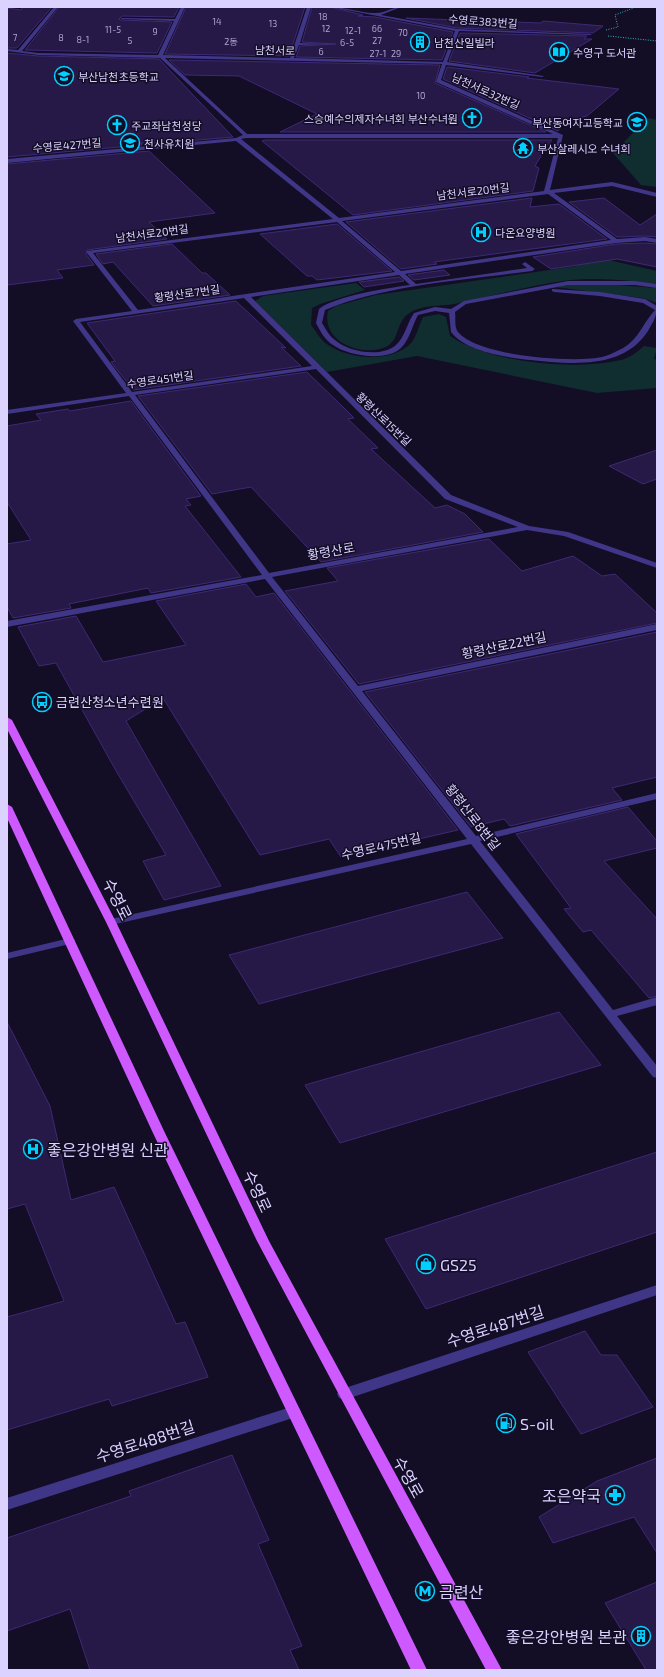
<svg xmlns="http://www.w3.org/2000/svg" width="664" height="1677" font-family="'Exo 2','Noto Sans KR',sans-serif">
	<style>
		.green { fill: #102e30 }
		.building { fill: #261947; stroke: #3e2975 }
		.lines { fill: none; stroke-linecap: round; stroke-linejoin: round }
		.path { stroke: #29babc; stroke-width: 1; stroke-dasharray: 1 1.5; stroke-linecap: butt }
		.minor { fill: #403687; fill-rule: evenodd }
		.major { fill: #ce59ff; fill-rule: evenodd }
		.labels { text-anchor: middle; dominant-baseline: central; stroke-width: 3; stroke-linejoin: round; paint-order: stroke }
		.far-number-label { font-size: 9px; fill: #aea4d1 }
		.far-street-label { font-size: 11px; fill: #dbd2ff; stroke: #130d26 }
		.far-poi-label { font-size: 11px; fill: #dbd2ff; stroke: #130d26; text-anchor: start }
		.street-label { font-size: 13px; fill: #dbd2ff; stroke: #130d26 }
		.poi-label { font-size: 13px; fill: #dbd2ff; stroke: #130d26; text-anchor: start }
		.near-street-label { font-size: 16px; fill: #dbd2ff; stroke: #130d26 }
		.near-poi-label { font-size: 16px; fill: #dbd2ff; stroke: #130d26; text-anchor: start }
	</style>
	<rect width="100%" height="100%" fill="#130d26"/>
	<g class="green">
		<polygon points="648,118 657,120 657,187 641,185 613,153"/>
		<path d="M 573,252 L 657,271 L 657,284 C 627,280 594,277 563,281 C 526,286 490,297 454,304 C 441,306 427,305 415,310 C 389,321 407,347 373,350 C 350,352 322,337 328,311 L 336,306 L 376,295 L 577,266 L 561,254 Z"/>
		<path d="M 356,283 L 365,290 L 320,304 L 312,308 L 311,325 C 315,330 319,337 324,342 C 345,360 393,364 412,342 C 416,337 420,323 423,317 L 439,314 L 446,317 L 450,336 C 490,363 574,371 621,360 C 630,358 637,352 644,346 L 657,348 L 654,359 L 657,360 L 657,388 L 597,393 L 417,356 L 327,372 L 255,301 L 263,296 Z"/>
		<polygon points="575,284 604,284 657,288 657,303 643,298 555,287"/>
	</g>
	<g class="building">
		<polygon points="23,7 52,7 17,48 7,48 7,8 21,10"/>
		<polygon points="59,7 179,7 174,17 122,16 119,19 120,20 172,22 157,53 25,50"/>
		<polygon points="186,7 305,7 289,56 165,54"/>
		<polygon points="312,7 330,7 363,15 358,16 375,17 453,32 442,60 296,57 300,46 336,44 302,42"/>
		<polygon points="406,18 541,23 543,21 603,26 593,33 457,28"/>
		<polygon points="460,33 587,36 584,39 592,39 535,73 449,61"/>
		<polygon points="7,53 38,56 159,59 233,137 163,143 141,143 142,145 7,157"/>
		<polygon points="169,60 440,65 435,83 546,132 280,132 317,114 239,76 185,75"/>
		<polygon points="447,67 529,77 527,78 619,89 587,116 566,120 558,131 443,79"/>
		<polygon points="265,140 552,140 548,145 543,146 541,156 535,166 539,168 533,191 353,215 262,141"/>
		<polygon points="149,151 215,213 149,222 167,239 87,250 86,254 94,265 57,270 63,278 7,285 7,164"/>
		<polygon points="532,198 530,207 559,204 607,239 434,262 437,264 401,269 346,222"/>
		<polygon points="604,198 640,225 657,214 657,237 645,236 617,237 569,202"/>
		<polygon points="337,224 392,271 317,280 312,276 307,276 260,234"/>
		<polygon points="645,243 657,244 657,267 617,259 551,269 533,257 616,244"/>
		<polygon points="172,244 202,273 206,273 230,295 153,306 113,262 103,264 96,254"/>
		<polygon points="444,270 450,275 414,280 408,275"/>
		<polygon points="399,277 404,281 364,287 359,282"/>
		<polygon points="236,301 286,348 281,347 301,366 133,390 111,362 115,361 87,323"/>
		<polygon points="307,372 343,407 354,418 348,419 378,448 371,449 435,508 447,505 465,514 483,532 321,562 251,487 212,494 138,396"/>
		<polygon points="131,401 201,496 186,499 191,505 185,506 241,577 151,593 148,588 69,604 71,608 13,618 7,607 7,544 31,540 7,502 7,426 41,420 36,414 68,409 70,411"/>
		<polygon points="657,450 657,479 643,484 609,466"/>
		<polygon points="489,539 522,571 573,556 602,576 615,574 657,613 657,623 359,684 285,591 338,581 327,568"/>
		<polygon points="246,584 256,597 274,593 458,830 341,857 329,839 260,855 163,698 126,721 221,886 164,900 143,861 166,855 115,769 56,663 39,666 18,627 76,616 103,662 186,645 156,601"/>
		<polygon points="657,632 657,777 612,788 622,800 510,826 504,819 471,827 365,692"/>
		<polygon points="628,807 657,841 657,848 604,861 657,919 657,996 649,998 591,930 583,932 564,909 571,908 516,834"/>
		<polygon points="467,892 503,938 259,1004 229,955"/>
		<polygon points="559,1012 601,1065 340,1143 305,1085"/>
		<polygon points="7,1022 50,1106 71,1200 114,1187 176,1324 185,1322 208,1377 112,1406 109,1399 7,1430 7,1317 64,1301 25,1204 7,1209"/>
		<polygon points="657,1152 657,1232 426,1309 385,1239"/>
		<polygon points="585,1331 601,1355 617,1355 653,1407 581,1434 528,1352"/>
		<polygon points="232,1455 269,1540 258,1544 302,1646 290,1650 299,1670 90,1670 70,1609 7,1631 7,1538 131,1496 129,1491"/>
		<polygon points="657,1458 657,1553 634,1517 553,1543 539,1517 597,1481"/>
		<polygon points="657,1582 657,1670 646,1670 605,1603"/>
	</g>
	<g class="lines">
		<g class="path">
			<polyline points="606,30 618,27 615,15 636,7"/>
			<polyline points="608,36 657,41"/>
		</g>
		<g class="minor">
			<path d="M 54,7 L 58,7 L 22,51 L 38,53 L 158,55 L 174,21 L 120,19 L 122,18 L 175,19 L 181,7 L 185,7 L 163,55 L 290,58 L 307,7 L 311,7 L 300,43 L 335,44 L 299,45 L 294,58 L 443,62 L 455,31 L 331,7 C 346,7 360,13 374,13 C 383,14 392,7 401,7 L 381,15 L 457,29 L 592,34 L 590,35 L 459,31 L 447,62 L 544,76 L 542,77 L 446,65 L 441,80 L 563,135 L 550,190 L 612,182 L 657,193 L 657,197 L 612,186 L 554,193 L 617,239 L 645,237 L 657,239 L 657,243 L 645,241 L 616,243 L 405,274 L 416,284 L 527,268 L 522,264 L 525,262 L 535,269 L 532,271 C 467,280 385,285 325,310 L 322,323 C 326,329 329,336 335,340 C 348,352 382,358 396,345 C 405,337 407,323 414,313 L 435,307 L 451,309 L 464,301 L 568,281 L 635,281 L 657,284 L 657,288 L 635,285 L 568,285 L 466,304 L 455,312 C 456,318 454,327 458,332 C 478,356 566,362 596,358 C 604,357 612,354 619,350 C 638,342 642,324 655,310 L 643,303 L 600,296 L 554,292 L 552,291 L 552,289 L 600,292 L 645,299 L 657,306 C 657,317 653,322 648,331 C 623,370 570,364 530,360 C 506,357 466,352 451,332 L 449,313 L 435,311 L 418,315 C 412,326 410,339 401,348 C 386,362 348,356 333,345 C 325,340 320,331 316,323 L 319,309 C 335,296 388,288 410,285 L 399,275 L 251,297 L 451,495 L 529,526 L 568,532 L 657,563 L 657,568 L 564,536 L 527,530 L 272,577 L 358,686 L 657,624 L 657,630 L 362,691 L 476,836 L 657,793 L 657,799 L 480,841 L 613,1010 L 657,997 L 657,1005 L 617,1016 L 657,1066 L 657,1078 L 653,1077 L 471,844 L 111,925 L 106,922 L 111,919 L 467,839 L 265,579 L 7,627 L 7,621 L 262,575 L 129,396 L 7,414 L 7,410 L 126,393 L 73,321 L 76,319 L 132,311 L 87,253 L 87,251 L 333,219 L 236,141 L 7,163 L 7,159 L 236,138 L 243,135 L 160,58 L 38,55 L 7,51 L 7,49 L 18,50 ZM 165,58 L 442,64 L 436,82 L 553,134 L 247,134 ZM 246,138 L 558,138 L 544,191 L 339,218 L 241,139 ZM 548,194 L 611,240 L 401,271 L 342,221 ZM 337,222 L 395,272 L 138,310 L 93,253 ZM 244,298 L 312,366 L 132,392 L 80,322 ZM 316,369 L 445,499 L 518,527 L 269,573 L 135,395 Z"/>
			<polygon points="70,938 74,939 75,941 74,943 7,959 7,953"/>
			<polygon points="657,1285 657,1295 344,1400 339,1398 337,1394 339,1390"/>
			<polygon points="294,1406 299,1408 301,1412 299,1416 7,1510 7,1498"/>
		</g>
		<g class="major">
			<polygon points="7,717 12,720 116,922 269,1241 502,1670 486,1670 257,1241 106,922 7,729"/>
			<polygon points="7,804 12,807 165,1133 427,1670 411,1670 153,1133 7,818"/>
		</g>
	</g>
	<defs>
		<g id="building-ring" transform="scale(1)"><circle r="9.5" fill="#130d26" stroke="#00d0fd" stroke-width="1.5"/><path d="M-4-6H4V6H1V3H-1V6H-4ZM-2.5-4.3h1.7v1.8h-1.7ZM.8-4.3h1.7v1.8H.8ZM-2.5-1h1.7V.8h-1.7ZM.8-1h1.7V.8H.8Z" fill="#00d0fd"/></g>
		<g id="library-ring" transform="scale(1)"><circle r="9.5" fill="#130d26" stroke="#00d0fd" stroke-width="1.5"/><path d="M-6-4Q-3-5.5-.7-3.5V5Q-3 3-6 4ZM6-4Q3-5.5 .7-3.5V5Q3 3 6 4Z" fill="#00d0fd"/></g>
		<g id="school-ring" transform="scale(1)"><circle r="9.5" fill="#130d26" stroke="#00d0fd" stroke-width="1.5"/><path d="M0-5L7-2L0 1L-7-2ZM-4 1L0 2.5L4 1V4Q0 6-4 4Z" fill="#00d0fd"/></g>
		<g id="church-ring" transform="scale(1)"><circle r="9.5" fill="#130d26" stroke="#00d0fd" stroke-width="1.5"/><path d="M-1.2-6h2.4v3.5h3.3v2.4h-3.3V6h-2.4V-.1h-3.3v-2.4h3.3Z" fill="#00d0fd"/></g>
		<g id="temple-ring" transform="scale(1)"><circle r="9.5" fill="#130d26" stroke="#00d0fd" stroke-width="1.5"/><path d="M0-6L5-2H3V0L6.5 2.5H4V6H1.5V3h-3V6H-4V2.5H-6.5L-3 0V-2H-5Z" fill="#00d0fd"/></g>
		<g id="hospital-ring" transform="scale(1)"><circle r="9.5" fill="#130d26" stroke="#00d0fd" stroke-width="1.5"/><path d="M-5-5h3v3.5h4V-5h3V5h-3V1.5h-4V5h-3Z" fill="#00d0fd"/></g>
		<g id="bus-ring" transform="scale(1)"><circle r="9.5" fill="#130d26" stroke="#00d0fd" stroke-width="1.5"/><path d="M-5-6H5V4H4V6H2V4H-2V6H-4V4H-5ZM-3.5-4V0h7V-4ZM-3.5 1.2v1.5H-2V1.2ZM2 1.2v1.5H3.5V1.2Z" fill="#00d0fd"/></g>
		<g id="shop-ring" transform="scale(1)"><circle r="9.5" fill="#130d26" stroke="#00d0fd" stroke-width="1.5"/><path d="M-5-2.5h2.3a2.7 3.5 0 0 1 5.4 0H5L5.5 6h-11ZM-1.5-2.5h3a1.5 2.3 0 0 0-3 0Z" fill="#00d0fd"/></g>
		<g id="fuel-ring" transform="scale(1)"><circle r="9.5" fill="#130d26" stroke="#00d0fd" stroke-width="1.5"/><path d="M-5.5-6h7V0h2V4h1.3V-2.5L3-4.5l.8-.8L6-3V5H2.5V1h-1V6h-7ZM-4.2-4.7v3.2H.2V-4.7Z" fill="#00d0fd"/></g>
		<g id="pharmacy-ring" transform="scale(1)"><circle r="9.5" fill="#130d26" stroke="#00d0fd" stroke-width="1.5"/><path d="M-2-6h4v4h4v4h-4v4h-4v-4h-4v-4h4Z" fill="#00d0fd"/></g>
		<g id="metro-ring" transform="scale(1)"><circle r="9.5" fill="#130d26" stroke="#00d0fd" stroke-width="1.5"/><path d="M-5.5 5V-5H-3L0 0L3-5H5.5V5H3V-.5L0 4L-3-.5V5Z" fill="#00d0fd"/></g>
	</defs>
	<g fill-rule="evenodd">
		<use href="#building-ring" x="420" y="42"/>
		<use href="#library-ring" x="559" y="52"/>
		<use href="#school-ring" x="64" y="76"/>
		<use href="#church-ring" x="472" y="118"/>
		<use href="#school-ring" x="637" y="122"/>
		<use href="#church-ring" x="117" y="125"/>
		<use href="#school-ring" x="130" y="143"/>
		<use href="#temple-ring" x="523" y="148"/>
		<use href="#hospital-ring" x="481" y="232"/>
		<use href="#bus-ring" x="42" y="702"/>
		<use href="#hospital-ring" x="33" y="1149"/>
		<use href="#shop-ring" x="426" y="1264"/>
		<use href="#fuel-ring" x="506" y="1423"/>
		<use href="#pharmacy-ring" x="615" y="1495"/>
		<use href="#metro-ring" x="425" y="1591"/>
		<use href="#building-ring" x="641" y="1636"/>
	</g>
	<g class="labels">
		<g class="far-number-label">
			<text x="323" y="16">18</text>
			<text x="217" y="21">14</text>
			<text x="273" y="23">13</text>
			<text x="326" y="28">12</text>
			<text x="377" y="28">66</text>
			<text x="113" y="29">11-5</text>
			<text x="353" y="30">12-1</text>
			<text x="155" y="31">9</text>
			<text x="403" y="32">70</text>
			<text x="15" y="37">7</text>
			<text x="61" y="37">8</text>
			<text x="83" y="39">8-1</text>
			<text x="130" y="40">5</text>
			<text x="377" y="40">27</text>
			<text x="231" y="41">2동</text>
			<text x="347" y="42">6-5</text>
			<text x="321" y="51">6</text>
			<text x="378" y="53">27-1</text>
			<text x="396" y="53">29</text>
			<text x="421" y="95">10</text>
		</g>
		<g class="far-street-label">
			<text transform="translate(483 21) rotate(4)">수영로383번길</text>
			<text transform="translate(275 50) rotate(1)">남천서로</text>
			<text transform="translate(486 91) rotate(24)">남천서로32번길</text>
			<text transform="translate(67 145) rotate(-5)">수영로427번길</text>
			<text transform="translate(473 191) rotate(-7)">남천서로20번길</text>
			<text transform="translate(152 233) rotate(-8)">남천서로20번길</text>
			<text transform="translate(187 293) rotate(-8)">황령산로7번길</text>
			<text transform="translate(160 379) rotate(-8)">수영로451번길</text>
			<text transform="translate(384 419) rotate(44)">황령산로15번길</text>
		</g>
		<g class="far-poi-label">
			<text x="434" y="42">남천산일빌라</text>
			<text x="573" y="52">수영구 도서관</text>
			<text x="78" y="76">부산남천초등학교</text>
			<text x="458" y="118" text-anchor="end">스승예수의제자수녀회 부산수녀원</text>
			<text x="623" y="122" text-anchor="end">부산동여자고등학교</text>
			<text x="131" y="125">주교좌남천성당</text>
			<text x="144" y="143">천사유치원</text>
			<text x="537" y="148">부산살레시오 수녀회</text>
			<text x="495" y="232">다온요양병원</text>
		</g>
		<g class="street-label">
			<text transform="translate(331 551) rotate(-10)">황령산로</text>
			<text transform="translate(504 645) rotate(-12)">황령산로22번길</text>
			<text transform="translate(473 817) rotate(52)">황령산로8번길</text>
			<text transform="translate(381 846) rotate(-13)">수영로475번길</text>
		</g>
		<g class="poi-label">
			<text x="56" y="702">금련산청소년수련원</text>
		</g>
		<g class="near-street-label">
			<text transform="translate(118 899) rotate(63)">수영로</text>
			<text transform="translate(258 1191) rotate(65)">수영로</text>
			<text transform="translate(495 1326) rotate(-18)">수영로487번길</text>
			<text transform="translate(145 1441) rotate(-18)">수영로488번길</text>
			<text transform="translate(409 1477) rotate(61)">수영로</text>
		</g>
		<g class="near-poi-label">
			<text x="47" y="1149">좋은강안병원 신관</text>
			<text x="440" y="1264">GS25</text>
			<text x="520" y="1423">S-oil</text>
			<text x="601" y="1495" text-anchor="end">조은약국</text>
			<text x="439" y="1591">금련산</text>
			<text x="627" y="1636" text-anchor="end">좋은강안병원 본관</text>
		</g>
	</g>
	<rect width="664" height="1677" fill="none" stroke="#dbd2ff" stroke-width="16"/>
</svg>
